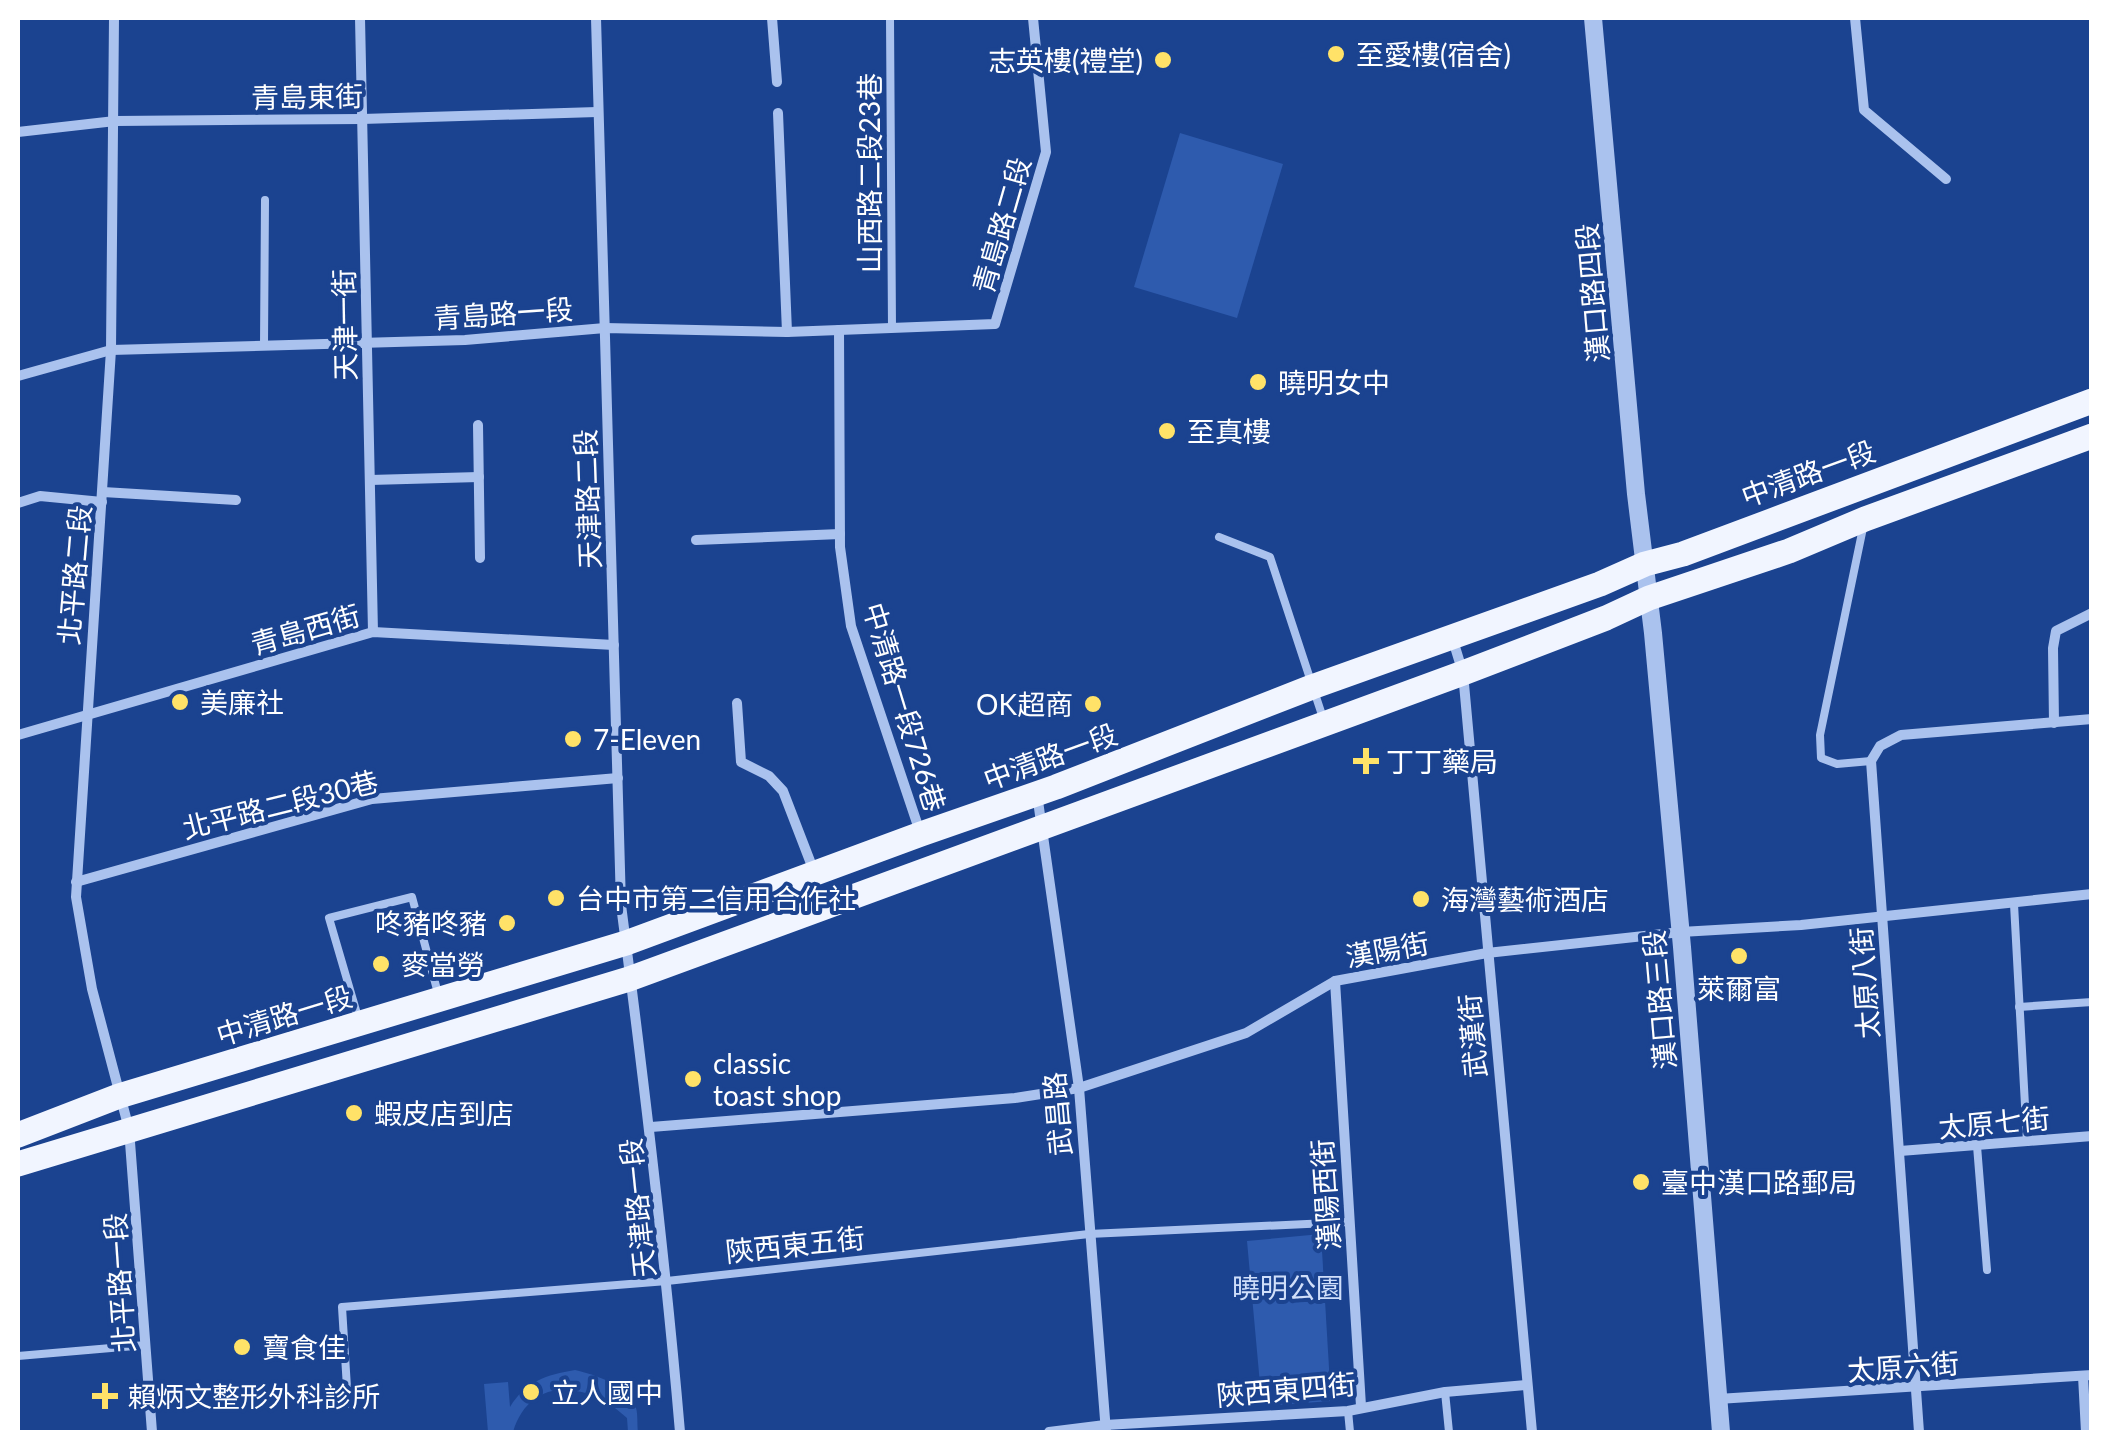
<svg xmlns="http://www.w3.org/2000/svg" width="2109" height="1450" font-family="Lato,'Noto Sans TC',sans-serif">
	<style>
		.green { fill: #2e5bae }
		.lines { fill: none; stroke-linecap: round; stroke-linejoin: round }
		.service { stroke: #aac2ee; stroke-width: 8 }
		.minor { stroke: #aac2ee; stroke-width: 10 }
		.tertiary { stroke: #aac2ee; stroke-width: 18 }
		.primary { stroke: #f1f5ff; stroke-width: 25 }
		.poi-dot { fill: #ffe268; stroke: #1b4390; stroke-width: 4 }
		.labels { text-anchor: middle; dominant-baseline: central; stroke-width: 8; stroke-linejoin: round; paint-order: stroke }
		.poi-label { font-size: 28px; fill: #fff; stroke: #1b4390; text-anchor: start }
		.street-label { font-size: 28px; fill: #fff; stroke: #1b4390 }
		.park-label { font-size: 28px; fill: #d0dffa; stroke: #1b4390 }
	</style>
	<rect width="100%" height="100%" fill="#1b4390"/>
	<g class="green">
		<polygon points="1180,133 1283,164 1237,318 1134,287"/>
		<polygon points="1321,1234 1331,1401 1262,1406 1247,1241"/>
		<path d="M 575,1370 C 597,1375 626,1385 636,1408 C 638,1414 637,1426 638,1432 L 628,1432 L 627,1418 C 590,1383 531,1373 513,1432 L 488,1432 L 484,1384 L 508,1382 L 510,1407 C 526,1381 546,1375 575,1370 Z"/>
	</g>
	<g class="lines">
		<g class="service">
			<polyline points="890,18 892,328"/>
			<polyline points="264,345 265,200"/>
			<polyline points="1863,528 1820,735 1821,758 1837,764 1871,761"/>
			<polyline points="1219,537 1270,557 1323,718"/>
			<polyline points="2014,904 2027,1142"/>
			<polyline points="2019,1007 2092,1002"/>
			<polyline points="358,1017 329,918 412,897 439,997"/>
			<polyline points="1977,1146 1987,1270"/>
			<polyline points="18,1356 146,1345"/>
			<polyline points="1445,1392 1449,1432"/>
			<polyline points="348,1404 342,1307 667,1281 1089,1234 1349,1222"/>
			<polyline points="1348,1411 1350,1432"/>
		</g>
		<g class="minor">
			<polyline points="114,18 111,350 76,897 92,989 129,1129 152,1432"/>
			<polyline points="360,18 373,632"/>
			<path d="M 596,18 L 621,905 C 644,1081 665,1256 680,1432"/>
			<polyline points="772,18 777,82"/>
			<polyline points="1855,18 1864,110 1946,179"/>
			<polyline points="778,113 787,332"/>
			<polyline points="18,132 115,121 362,119 597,112"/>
			<polyline points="839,330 840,547 851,626 920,832"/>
			<polyline points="18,376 111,350 465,340 605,328 787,332 995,324 1046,152 1033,18"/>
			<polyline points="478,425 480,558"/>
			<polyline points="370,480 479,477"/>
			<polyline points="103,492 236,500"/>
			<polyline points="18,503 40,496 102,502"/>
			<polyline points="696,540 840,534"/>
			<polyline points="1452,637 1463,673 1532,1432"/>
			<polyline points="737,703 741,762 769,776 783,791 815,874"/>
			<polyline points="2054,723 2053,648 2056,631 2092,613"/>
			<polyline points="18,735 373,632 614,645"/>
			<polyline points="1037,794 1079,1088 1106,1432"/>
			<polyline points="76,882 372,799 618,778"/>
			<polyline points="1335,981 1361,1406"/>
			<polyline points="651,1127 1015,1098 1079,1088 1246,1033 1335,981 1487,953 1681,932 1801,925 2092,894"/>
			<polyline points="1900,1151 2092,1136"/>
			<polyline points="2083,1376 2086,1432"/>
			<polyline points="1718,1399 2092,1375"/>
			<polyline points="1049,1432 1105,1425 1348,1411 1445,1392 1527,1385"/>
			<polyline points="1919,1432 1871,761 1880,746 1901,735 2092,719"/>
		</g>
		<polyline class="tertiary" points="1593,18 1636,494 1653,633 1682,947 1721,1432"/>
		<g class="primary">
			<polyline points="18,1135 119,1096 626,943 921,834 1056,787 1312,687 1600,584 1645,564 1683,554 2092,401"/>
			<polyline points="18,1164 629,979 1463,673 1606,618 1649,598 1789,551 1865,519 2092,436"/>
		</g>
	</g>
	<g class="poi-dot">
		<circle cx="1336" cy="54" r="10"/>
		<circle cx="1163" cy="60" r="10"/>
		<circle cx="1258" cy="382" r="10"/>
		<circle cx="1167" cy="431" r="10"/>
		<circle cx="180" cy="702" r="10"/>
		<circle cx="1093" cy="704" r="10"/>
		<circle cx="573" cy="739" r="10"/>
		<path d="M1361 746h10v10h10v10h-10v10h-10v-10h-10v-10h10z"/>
		<circle cx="556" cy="898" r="10"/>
		<circle cx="1421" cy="899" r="10"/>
		<circle cx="507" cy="923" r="10"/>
		<circle cx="1739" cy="956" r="10"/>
		<circle cx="381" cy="964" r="10"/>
		<circle cx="693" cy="1079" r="10"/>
		<circle cx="354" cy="1113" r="10"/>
		<circle cx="1641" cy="1182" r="10"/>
		<circle cx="242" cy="1347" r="10"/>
		<circle cx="531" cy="1392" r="10"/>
		<path d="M100 1381h10v10h10v10h-10v10h-10v-10h-10v-10h10z"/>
	</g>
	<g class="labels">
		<g class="poi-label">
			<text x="1356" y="54">至愛樓(宿舍)</text>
			<text x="1143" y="60" text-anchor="end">志英樓(禮堂)</text>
			<text x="1278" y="382">曉明女中</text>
			<text x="1187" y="431">至真樓</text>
			<text x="200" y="702">美廉社</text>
			<text x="1073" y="704" text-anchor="end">OK超商</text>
			<text x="593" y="739">7-Eleven</text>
			<text x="1386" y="761">丁丁藥局</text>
			<text x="576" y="898">台中市第二信用合作社</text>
			<text x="1441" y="899">海灣藝術酒店</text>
			<text x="487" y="923" text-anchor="end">咚豬咚豬</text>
			<text x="401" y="964">麥當勞</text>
			<text x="1739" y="988" text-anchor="middle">萊爾富</text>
			<text x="713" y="1063">classic<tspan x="713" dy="32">toast shop</tspan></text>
			<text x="374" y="1113">蝦皮店到店</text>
			<text x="1661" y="1182">臺中漢口路郵局</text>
			<text x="262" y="1347">寶食佳</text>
			<text x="551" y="1392">立人國中</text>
			<text x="128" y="1396">賴炳文整形外科診所</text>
		</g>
		<g class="street-label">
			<text transform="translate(307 96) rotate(-1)">青島東街</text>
			<text transform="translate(869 173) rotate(-90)">山西路二段23巷</text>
			<text transform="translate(1001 225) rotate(-74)">青島路二段</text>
			<text transform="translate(1592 293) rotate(-95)">漢口路四段</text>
			<text transform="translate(503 313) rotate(-4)">青島路一段</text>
			<text transform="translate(344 325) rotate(-91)">天津一街</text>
			<text transform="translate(1808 473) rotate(-20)">中清路一段</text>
			<text transform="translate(587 499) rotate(-92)">天津路二段</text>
			<text transform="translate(74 575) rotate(-85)">北平路二段</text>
			<text transform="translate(305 629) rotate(-16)">青島西街</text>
			<text transform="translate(905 707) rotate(73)">中清路一段726巷</text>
			<text transform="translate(1050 756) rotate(-20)">中清路一段</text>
			<text transform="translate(280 804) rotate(-14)">北平路二段30巷</text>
			<text transform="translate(1387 949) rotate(-10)">漢陽街</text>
			<text transform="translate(1864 983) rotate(-94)">太原八街</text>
			<text transform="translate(1659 1000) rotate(-95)">漢口路三段</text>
			<text transform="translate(284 1015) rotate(-17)">中清路一段</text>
			<text transform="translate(1472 1036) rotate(-95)">武漢街</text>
			<text transform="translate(1057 1114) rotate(-95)">武昌路</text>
			<text transform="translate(1994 1122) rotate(-5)">太原七街</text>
			<text transform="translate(1325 1195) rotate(-94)">漢陽西街</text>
			<text transform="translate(637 1208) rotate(-96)">天津路一段</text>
			<text transform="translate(795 1244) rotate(-6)">陝西東五街</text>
			<text transform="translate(119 1283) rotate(-94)">北平路一段</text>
			<text transform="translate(1903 1366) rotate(-4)">太原六街</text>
			<text transform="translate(1286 1389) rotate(-5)">陜西東四街</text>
		</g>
		<g class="park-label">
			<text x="1288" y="1287">曉明公園</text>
		</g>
	</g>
	<rect width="2109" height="1450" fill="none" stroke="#ffffff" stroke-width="40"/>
</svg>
